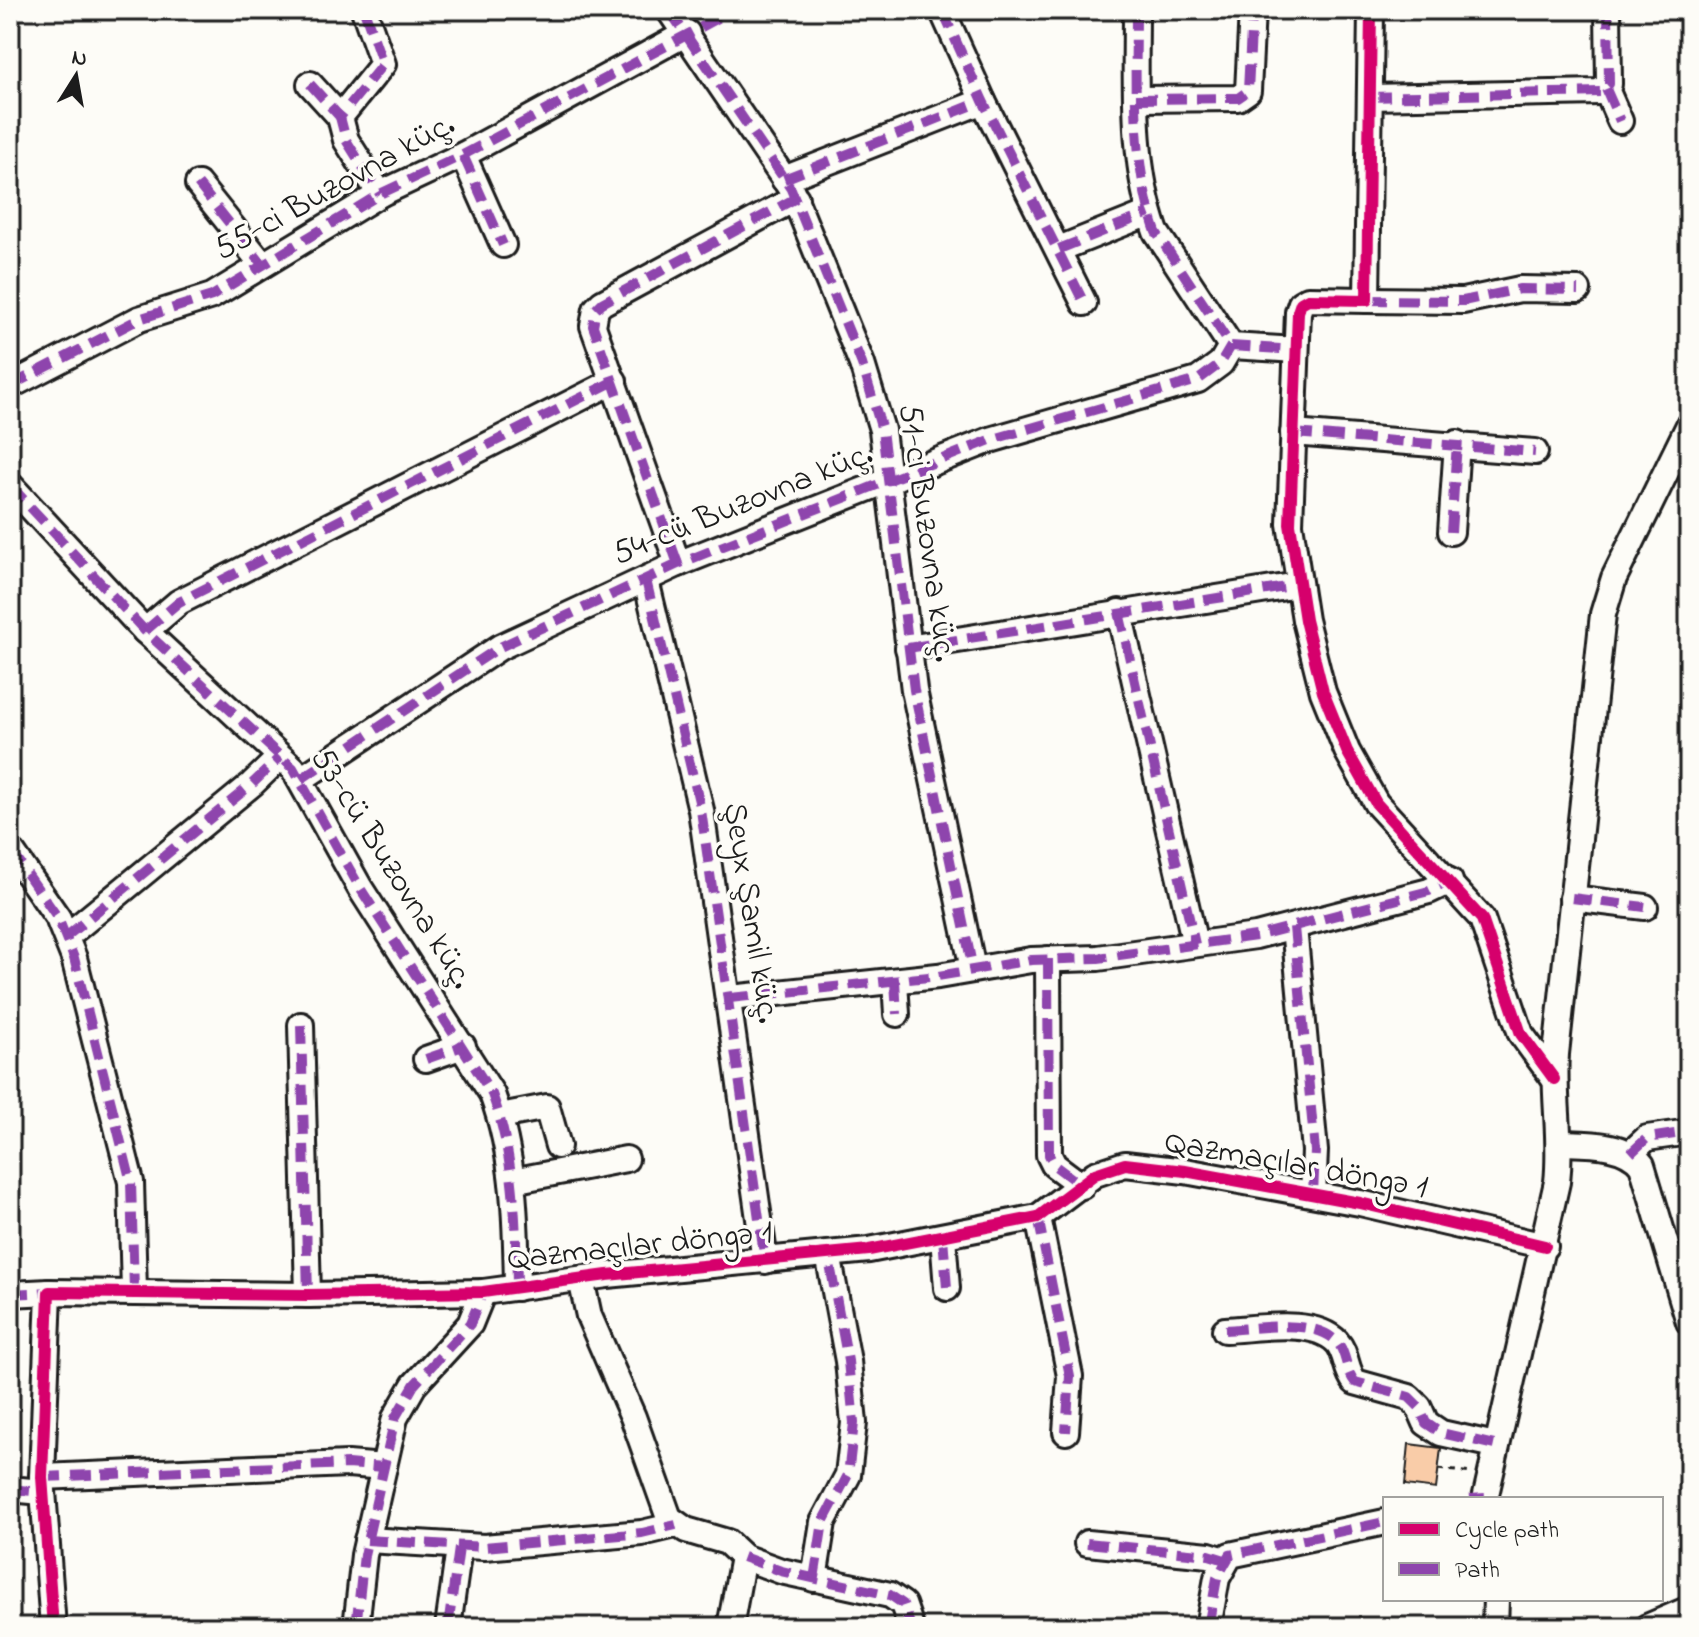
<svg xmlns="http://www.w3.org/2000/svg" width="1699" height="1637" font-family="'Indie Flower',sans-serif">
	<style>
		.building { fill: #f9cca8; stroke: #1c1c1c; stroke-width: 2 }
		.lines { fill: none; stroke-linecap: round; stroke-linejoin: round }
		.minor-casing { stroke: #1c1c1c; stroke-width: 30 }
		.path { stroke: #1c1c1c; stroke-width: 3; stroke-dasharray: 6 6; stroke-linecap: butt }
		.minor { stroke: #fdfcf7; stroke-width: 24 }
		.quiet { stroke: #8e44ad; stroke-width: 10; stroke-dasharray: 20 10; stroke-linecap: butt }
		.cycleway-casing { stroke: #fdfcf7; stroke-width: 17 }
		.cycleway { stroke: #d6006c; stroke-width: 12 }
		.labels { text-anchor: middle; dominant-baseline: central; stroke-width: 7; stroke-linejoin: round; paint-order: stroke }
		.street-label { font-size: 34px; fill: #1c1c1c; stroke: #fdfcf7 }
	</style>
	<rect width="100%" height="100%" fill="#fdfcf7"/>
	<filter id="ink" filterUnits="userSpaceOnUse"><feTurbulence type="fractalNoise" baseFrequency=".0125" numOctaves="2"/><feDisplacementMap in="SourceGraphic" scale="16" xChannelSelector="R" yChannelSelector="G"/><feConvolveMatrix kernelMatrix="1 2 1 2 8 2 1 2 1" color-interpolation-filters="sRGB"/></filter>
	<g filter="url(#ink)">
		<polygon class="building" points="1409,1444 1441,1448 1436,1489 1405,1485"/>
		<g class="lines">
			<g class="minor-casing">
				<g id="minor">
					<polyline points="364,10 383,64 340,117 346,140 380,194"/>
					<polyline points="669,10 791,189 862,364 882,430 914,690 973,969"/>
					<polyline points="942,10 983,101 1084,303"/>
					<path d="M 1136,10 C 1136,82 1131,163 1156,232 L 1231,346 L 1296,350"/>
					<polyline points="1371,10 1367,300 1308,299 1301,303 1298,312 1290,524 1305,620 1323,692 1347,751 1376,803 1482,919 1521,1034 1554,1079"/>
					<polyline points="310,84 340,117"/>
					<polyline points="1606,89 1620,121"/>
					<polyline points="1370,97 1600,92 1609,84 1608,10"/>
					<polyline points="1136,99 1238,98 1248,91 1252,10"/>
					<polyline points="463,155 503,245"/>
					<polyline points="784,179 983,101"/>
					<polyline points="198,184 262,264"/>
					<polyline points="1059,249 1149,213"/>
					<polyline points="1367,300 1463,301 1520,289 1578,290"/>
					<polyline points="10,386 139,319 212,296 380,194 463,155 687,33"/>
					<polyline points="1293,433 1535,452"/>
					<path d="M 10,485 L 145,631 L 293,768 L 360,888 L 492,1094 C 515,1157 516,1222 517,1288"/>
					<polyline points="1451,532 1457,443"/>
					<polyline points="678,564 593,326 596,309 602,303 796,198"/>
					<polyline points="646,580 701,810 765,1261"/>
					<polyline points="1119,612 1195,944"/>
					<polyline points="145,631 179,602 614,381"/>
					<polyline points="908,648 1298,585"/>
					<polyline points="301,779 500,647 678,564 990,440 1198,380 1221,363 1231,346"/>
					<polyline points="10,849 58,918 74,958 131,1182 134,1291"/>
					<polyline points="1572,898 1645,907"/>
					<polyline points="1294,927 1315,1151 1313,1194"/>
					<polyline points="67,936 252,784 280,757"/>
					<polyline points="1048,959 1049,1155 1054,1165 1082,1186"/>
					<polyline points="895,981 897,1014"/>
					<polyline points="730,998 938,976 1031,960 1098,958 1256,936 1429,891 1450,881"/>
					<polyline points="301,1025 308,1295"/>
					<polyline points="426,1059 463,1046"/>
					<polyline points="500,1116 547,1107 558,1146"/>
					<path d="M 1560,1143 C 1586,1144 1625,1142 1642,1165 L 1689,1322"/>
					<polyline points="1631,1153 1647,1138 1689,1132"/>
					<polyline points="512,1181 626,1159"/>
					<polyline points="1038,1217 1070,1376 1066,1432"/>
					<polyline points="943,1237 947,1288"/>
					<polyline points="581,1279 589,1316 633,1417 669,1518 686,1530 727,1542 743,1557 781,1571 890,1595 903,1604 911,1627"/>
					<polyline points="10,1294 49,1292"/>
					<path d="M 1225,1330 C 1256,1329 1313,1317 1337,1342 C 1347,1353 1345,1370 1355,1382 L 1409,1397 L 1419,1407 L 1426,1423 L 1441,1433 L 1495,1445"/>
					<polyline points="42,1477 348,1464 384,1467"/>
					<polyline points="10,1489 42,1492"/>
					<path d="M 1485,1499 L 1557,1182 C 1562,1139 1553,1097 1556,1054 L 1603,614 L 1614,578 L 1689,425"/>
					<polyline points="367,1540 484,1547 642,1533 676,1525"/>
					<polyline points="1087,1543 1209,1555 1225,1560"/>
					<polyline points="814,1579 823,1522 848,1475 854,1423 848,1361 828,1254"/>
					<polyline points="53,1627 42,1477 49,1292 308,1295 483,1292 607,1275 869,1250 1038,1217 1095,1174 1125,1164 1185,1171 1360,1203 1545,1246"/>
					<polyline points="356,1627 364,1555 395,1418 414,1385 470,1324 483,1292"/>
					<polyline points="448,1627 459,1548"/>
					<polyline points="730,1627 743,1557"/>
					<polyline points="1208,1627 1217,1578 1230,1555 1385,1522"/>
					<polyline points="1495,1627 1496,1599"/>
					<polyline points="1647,1627 1689,1609"/>
				</g>
			</g>
			<polyline class="path" points="1438,1469 1472,1473"/>
			<use href="#minor" class="minor"/>
			<g class="quiet">
				<polyline points="364,10 383,64 340,117 346,140 380,194"/>
				<polyline points="669,10 791,189 862,364 882,430 914,690 973,969"/>
				<polyline points="942,10 983,101 1084,303"/>
				<path d="M 1136,10 C 1136,82 1131,163 1156,232 L 1231,346 L 1296,350"/>
				<polyline points="310,84 340,117"/>
				<polyline points="1606,89 1620,121"/>
				<polyline points="1370,97 1600,92 1609,84 1608,10"/>
				<polyline points="1136,99 1238,98 1248,91 1252,10"/>
				<polyline points="463,155 503,245"/>
				<polyline points="784,179 983,101"/>
				<polyline points="198,184 262,264"/>
				<polyline points="1059,249 1149,213"/>
				<polyline points="1367,300 1463,301 1520,289 1578,290"/>
				<polyline points="10,386 139,319 212,296 380,194 463,155 733,10"/>
				<polyline points="1293,433 1535,452"/>
				<path d="M 10,485 L 145,631 L 293,768 L 360,888 L 492,1094 C 515,1157 516,1222 517,1288"/>
				<polyline points="1451,532 1457,443"/>
				<polyline points="678,564 593,326 596,309 602,303 796,198"/>
				<polyline points="646,580 701,810 765,1261"/>
				<polyline points="1119,612 1195,944"/>
				<polyline points="145,631 179,602 614,381"/>
				<polyline points="908,648 1298,585"/>
				<polyline points="301,779 500,647 678,564 990,440 1198,380 1221,363 1231,346"/>
				<polyline points="10,849 58,918 74,958 131,1182 134,1291"/>
				<polyline points="1572,898 1645,907"/>
				<polyline points="1294,927 1315,1151 1313,1194"/>
				<polyline points="67,936 252,784 280,757"/>
				<polyline points="1048,959 1049,1155 1054,1165 1082,1186"/>
				<polyline points="895,981 897,1014"/>
				<polyline points="730,998 938,976 1031,960 1098,958 1256,936 1429,891 1450,881"/>
				<polyline points="301,1025 308,1295"/>
				<polyline points="426,1059 463,1046"/>
				<polyline points="1631,1153 1647,1138 1689,1132"/>
				<polyline points="1038,1217 1070,1376 1066,1432"/>
				<polyline points="943,1237 947,1288"/>
				<polyline points="10,1294 49,1292"/>
				<path d="M 1225,1330 C 1256,1329 1313,1317 1337,1342 C 1347,1353 1345,1370 1355,1382 L 1409,1397 L 1419,1407 L 1426,1423 L 1441,1433 L 1495,1445"/>
				<polyline points="42,1477 348,1464 384,1467"/>
				<polyline points="10,1489 42,1492"/>
				<polyline points="1470,1499 1485,1498"/>
				<polyline points="367,1540 484,1547 642,1533 676,1525"/>
				<polyline points="1087,1543 1209,1555 1225,1560"/>
				<polyline points="743,1557 781,1571 890,1595 903,1604 911,1627"/>
				<polyline points="814,1579 823,1522 848,1475 854,1423 848,1361 828,1254"/>
				<polyline points="356,1627 364,1555 395,1418 414,1385 470,1324 483,1292"/>
				<polyline points="448,1627 459,1548"/>
				<polyline points="1208,1627 1217,1578 1230,1555 1385,1522"/>
			</g>
			<g class="cycleway-casing">
				<g id="cycleway">
					<polyline points="1371,10 1367,300 1308,299 1301,303 1298,312 1290,524 1305,620 1323,692 1347,751 1376,803 1482,919 1521,1034 1554,1079"/>
					<polyline points="53,1627 42,1477 49,1292 308,1295 483,1292 607,1275 869,1250 1038,1217 1095,1174 1125,1164 1185,1171 1360,1203 1545,1246"/>
				</g>
			</g>
			<use href="#cycleway" class="cycleway"/>
		</g>
	</g>
	<g class="labels">
		<g class="street-label">
			<text transform="translate(335 188) rotate(-29)">55-ci Buzovna küç.</text>
			<text transform="translate(743 505) rotate(-22)">54-cü Buzovna küç.</text>
			<text transform="translate(926 533) rotate(82)">51-ci Buzovna küç.</text>
			<text transform="translate(391 869) rotate(58)">53-cü Buzovna küç.</text>
			<text transform="translate(750 913) rotate(81)">Şeyx Şamil küç.</text>
			<text transform="translate(1296 1166) rotate(10)">Qazmaçılar döngə 1</text>
			<text transform="translate(640 1247) rotate(-6)">Qazmaçılar döngə 1</text>
		</g>
	</g>
	<rect width="1699" height="1637" fill="none" stroke="#fdfcf7" stroke-width="40"/>
	<rect x="20" y="20" width="1659" height="1597" fill="none" stroke="#1c1c1c" stroke-width="3" filter="url(#ink)"/>
	<rect x="1383" y="1497" width="280" height="104" fill="#fdfcf7" stroke="#a3a29f" stroke-width="2"/>
	<rect x="1399" y="1523" width="40" height="12" fill="#d6006c" stroke="#a3a29f" stroke-width="2"/>
	<text x="1455" y="1537" font-size="24" fill="#1c1c1c">Cycle path</text>
	<rect x="1399" y="1563" width="40" height="12" fill="#8e44ad" stroke="#a3a29f" stroke-width="2"/>
	<text x="1455" y="1577" font-size="24" fill="#1c1c1c">Path</text>
	<g transform="translate(76 76) rotate(11)" stroke="#fdfcf7" stroke-width="6" paint-order="stroke">
	<path d="M0-6L14 30L0 20L-14 30Z" fill="#1c1c1c"/>
	<text y="-12" font-size="22" font-weight="bold" text-anchor="middle" fill="#1c1c1c">N</text>
	</g>
</svg>
